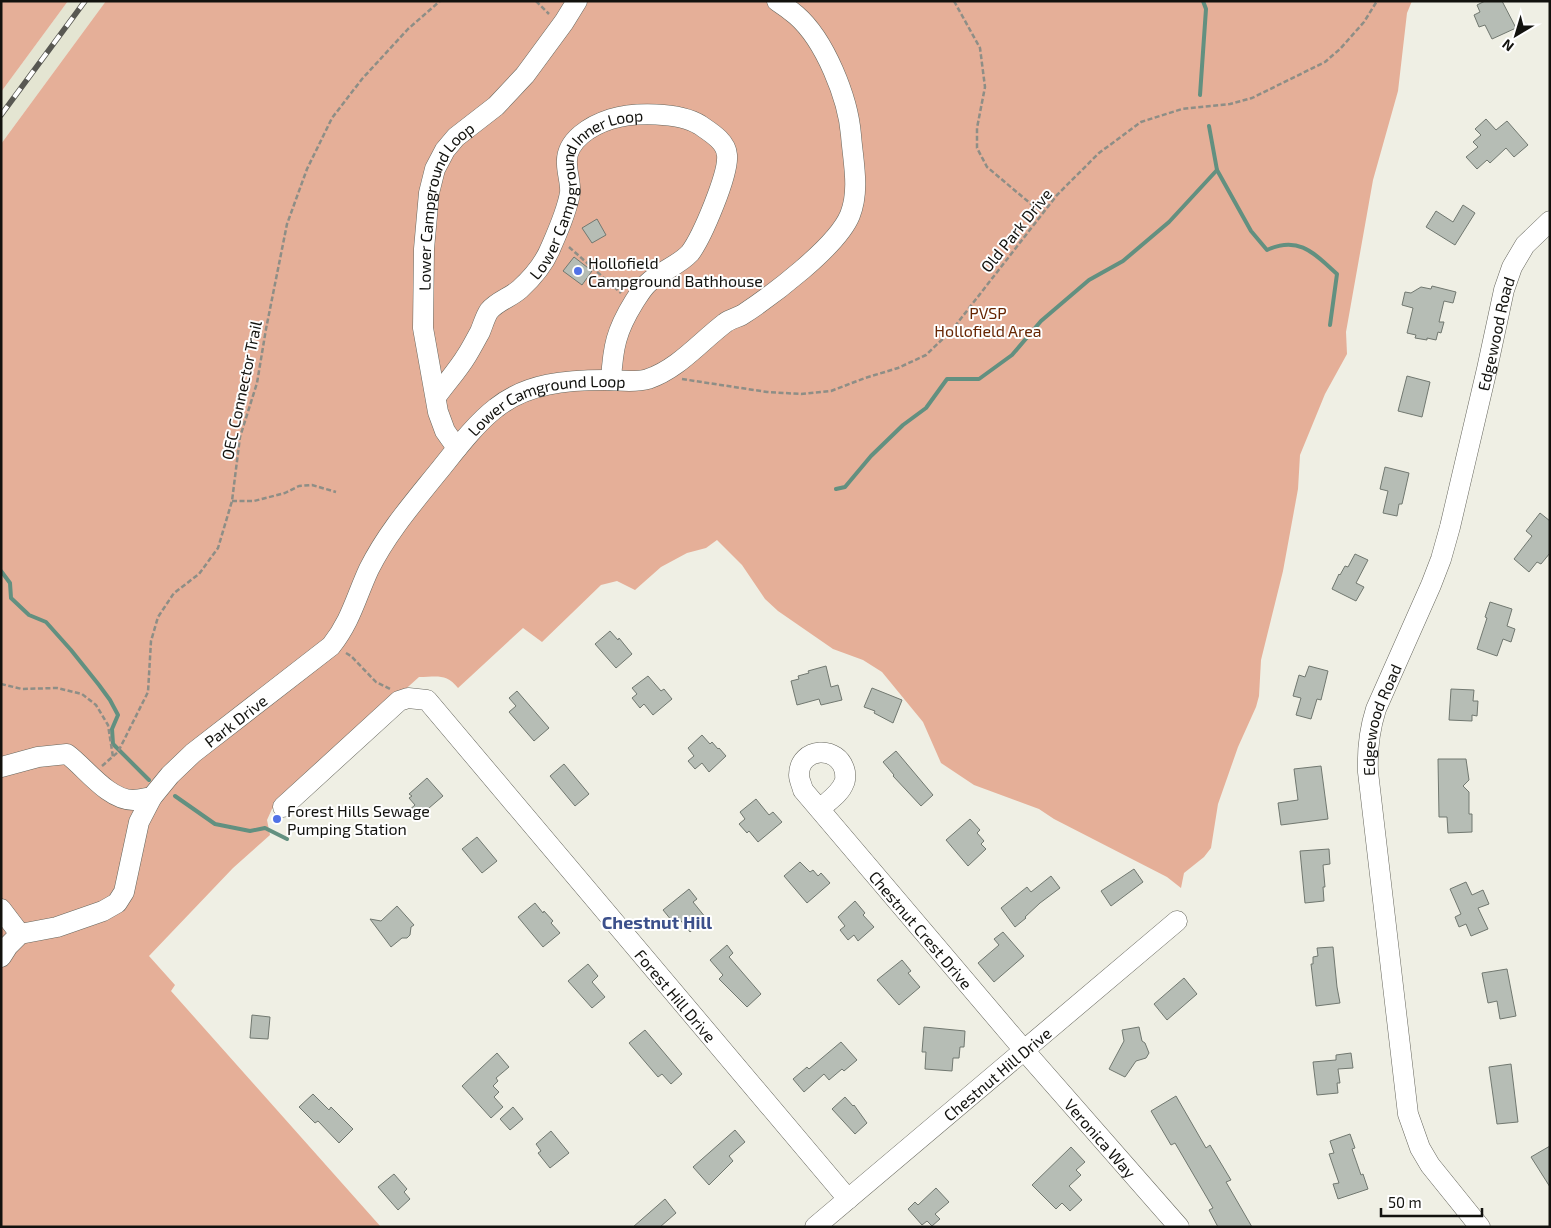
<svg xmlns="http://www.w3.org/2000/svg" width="1551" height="1228" font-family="'Exo 2',sans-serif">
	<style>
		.built { fill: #e4e5d2 }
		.green { fill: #e5af98 }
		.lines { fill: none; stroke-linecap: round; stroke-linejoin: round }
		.stream { stroke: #629080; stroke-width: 4 }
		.building { fill: #b6bdb5; stroke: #717870 }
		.minor-casing { stroke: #66665d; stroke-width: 21 }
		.path { stroke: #8e8e86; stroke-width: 2.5; stroke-dasharray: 5 2.5; stroke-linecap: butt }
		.minor { stroke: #fff; stroke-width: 20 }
		.rail-casing { stroke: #585852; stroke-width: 5.5 }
		.rail { stroke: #fff; stroke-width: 4; stroke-dasharray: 11; stroke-linecap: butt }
		.poi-dot { fill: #5072e6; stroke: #fff; stroke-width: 2 }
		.labels { text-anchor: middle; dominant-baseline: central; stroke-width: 4; stroke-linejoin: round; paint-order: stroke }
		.street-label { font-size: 16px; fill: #12120e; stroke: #fff }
		.poi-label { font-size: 16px; fill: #12120e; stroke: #fff; text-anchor: start }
		.park-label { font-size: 16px; fill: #662502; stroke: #fff }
		.neighbourhood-label { font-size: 18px; font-weight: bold; fill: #3c508b; stroke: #fff }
	</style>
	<rect width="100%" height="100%" fill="#efefe4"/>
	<polygon class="built" points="68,1 106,1 1,144 1,92"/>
	<g class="green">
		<polygon points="1,1 68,1 1,92"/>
		<path d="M 106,1 L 1412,1 L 1407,13 L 1398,91 L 1373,180 L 1346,332 L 1347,354 L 1325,394 L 1300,455 L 1298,489 L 1283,571 L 1261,660 L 1259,696 L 1256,707 L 1238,747 L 1218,804 L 1211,848 L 1204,857 L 1184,873 L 1181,888 L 1167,877 L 1054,819 L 1039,809 L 974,785 L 941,763 L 923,722 L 882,672 L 863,660 L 833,649 L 778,611 L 765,599 L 742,565 L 717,540 L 706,548 L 687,553 L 661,567 L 635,590 L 617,581 L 601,585 L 542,642 L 523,628 L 458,688 C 446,673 437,677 419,677 L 272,809 L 267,820 L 270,835 L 233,868 L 149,956 L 175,985 L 171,991 L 381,1227 L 1,1227 L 1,144 Z"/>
	</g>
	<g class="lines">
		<g class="stream">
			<polyline points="1200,95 1206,9 1203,1"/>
			<path d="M 1209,126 L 1217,170 L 1251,231 L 1267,250 C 1299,235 1315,254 1337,274 L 1330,325"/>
			<polyline points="836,489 845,487 871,456 903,425 926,408 947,379 979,379 1012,355 1041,321 1089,280 1123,261 1169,222 1217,170"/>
			<polyline points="1,571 10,583 11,598 29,615 46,622 71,650 99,685 110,700 118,715 112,729 113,744 149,780"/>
			<polyline points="175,796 215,824 250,831 265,828 287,839"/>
		</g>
	</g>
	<g class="building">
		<polygon points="1485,1 1502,1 1516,28 1492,39 1485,25 1479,27 1474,15 1480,12 1477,5"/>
		<polygon points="1486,119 1496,130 1507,121 1528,145 1514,157 1506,148 1490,163 1487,160 1477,169 1466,157 1478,147 1473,142 1481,135 1475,129"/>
		<polygon points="1463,205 1475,213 1455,245 1426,227 1436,211 1453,222"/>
		<polygon points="597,219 606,235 592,243 582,228"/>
		<polygon points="574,257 592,271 582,285 563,271"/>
		<polygon points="1432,286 1456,292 1453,303 1444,301 1439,322 1444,322 1441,333 1438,332 1436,340 1427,338 1427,340 1415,338 1416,335 1407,333 1413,308 1402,305 1405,292 1411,293 1421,287 1431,289"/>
		<polygon points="1407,376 1430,382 1422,417 1398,411"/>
		<polygon points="1385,467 1409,473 1402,504 1399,504 1397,516 1383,513 1388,491 1380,489"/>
		<polygon points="1540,513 1550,521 1550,553 1541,564 1537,562 1529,572 1514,559 1532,536 1526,531"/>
		<polygon points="1355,554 1368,560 1356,583 1364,587 1356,601 1332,589 1339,574 1340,575 1345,566 1348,567"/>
		<polygon points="1490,602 1512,609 1507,626 1515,629 1511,642 1503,639 1497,656 1477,649 1487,618 1485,617"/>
		<polygon points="610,631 618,640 619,638 632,654 616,668 595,644"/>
		<polygon points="826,666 831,687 838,685 842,700 821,705 819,699 797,705 791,681 799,679 798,676 809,673 808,671"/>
		<polygon points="1309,666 1328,671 1321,700 1317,699 1311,719 1296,715 1301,698 1293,696 1299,675 1305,677"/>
		<polygon points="648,676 661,691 664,689 672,699 653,715 644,704 640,708 632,698 637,694 632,688"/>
		<polygon points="872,688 902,700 893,723 874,713 875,711 864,707"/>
		<polygon points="1451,689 1474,690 1473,701 1478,701 1477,716 1472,715 1472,721 1449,720"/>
		<polygon points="517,691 549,728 534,741 509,712 516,706 509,698"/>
		<polygon points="702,735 710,744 712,742 718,749 719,748 726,756 709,772 702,763 695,769 688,761 694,756 688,748"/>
		<polygon points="896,751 933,795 921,806 893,776 894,775 883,762"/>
		<polygon points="1438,759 1466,759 1469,780 1463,786 1469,792 1469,814 1472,814 1472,832 1448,833 1447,817 1439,817"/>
		<polygon points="564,764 589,794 575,806 550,776"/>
		<polygon points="1321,766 1328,819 1281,825 1278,803 1298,800 1294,769"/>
		<polygon points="427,778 443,796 415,820 408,811 415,805 409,798 412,796 409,794"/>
		<polygon points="756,799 769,815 773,812 782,822 758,842 749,831 747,833 739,824 745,819 740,812"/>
		<polygon points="970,819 980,830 977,833 984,841 981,844 986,849 968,866 946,840"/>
		<polygon points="477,837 497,861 482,873 462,849"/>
		<polygon points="1329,849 1330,864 1323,865 1325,887 1323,887 1324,901 1305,903 1300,851"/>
		<polygon points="800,862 810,872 813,870 818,876 821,873 830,883 807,903 784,876"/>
		<polygon points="1134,869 1143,882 1111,906 1101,891"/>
		<polygon points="1051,876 1060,888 1040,903 1025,917 1026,918 1015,927 1001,908 1027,887 1031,892"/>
		<polygon points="1466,882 1472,895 1483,890 1489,904 1478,908 1488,929 1471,936 1466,924 1459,927 1455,917 1461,914 1450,889"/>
		<polygon points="689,889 697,899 693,902 706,918 690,932 677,916 672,921 663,910"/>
		<polygon points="855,901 865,913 863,915 874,927 858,941 854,935 848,940 840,930 845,926 838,917"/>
		<polygon points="535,903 543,913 544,911 553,921 551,923 560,933 543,947 518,917"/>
		<polygon points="397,906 414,925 411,927 410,935 407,938 402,938 391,947 370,919 381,921"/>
		<polygon points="1003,932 1024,956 994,982 978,963 999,945 994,939"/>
		<polygon points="727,945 733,953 729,957 761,994 747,1007 719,979 723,975 710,960"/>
		<polygon points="1333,947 1337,987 1340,1003 1316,1006 1311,964 1313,964 1313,957 1318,956 1317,948"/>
		<polygon points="902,960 911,971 908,973 920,987 899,1005 877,980"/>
		<polygon points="588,964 598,976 592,982 605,997 592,1008 568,981"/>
		<polygon points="1507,969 1516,1016 1500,1019 1497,1001 1488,1003 1482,973"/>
		<polygon points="1184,978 1197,994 1167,1020 1154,1004"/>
		<polygon points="252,1015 270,1017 268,1039 250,1038"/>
		<polygon points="924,1027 965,1031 964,1047 960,1047 959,1058 953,1058 952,1071 925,1069 926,1052 922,1052"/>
		<polygon points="1139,1027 1142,1041 1145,1043 1149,1053 1146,1058 1136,1061 1125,1077 1109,1069 1124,1041 1122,1030"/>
		<polygon points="645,1030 682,1074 671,1084 662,1074 658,1077 629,1043"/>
		<polygon points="841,1042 857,1060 844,1071 842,1069 829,1080 824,1074 804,1092 793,1079 807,1067 809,1069"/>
		<polygon points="497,1053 509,1067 496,1078 498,1081 493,1086 499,1092 494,1097 503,1107 491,1118 462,1086"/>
		<polygon points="1351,1053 1353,1068 1338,1069 1340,1083 1337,1083 1338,1093 1317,1095 1313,1062 1336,1060 1336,1055"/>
		<polygon points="1511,1064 1518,1122 1497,1124 1489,1067"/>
		<polygon points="313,1094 329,1110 331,1107 353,1129 339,1143 318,1121 315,1123 299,1107"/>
		<polygon points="1176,1096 1206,1148 1210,1145 1231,1180 1226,1182 1252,1227 1218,1227 1209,1210 1213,1208 1175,1143 1171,1145 1151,1111"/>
		<polygon points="845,1097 853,1106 854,1105 867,1123 855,1134 832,1109"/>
		<polygon points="513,1107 523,1119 510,1130 500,1119"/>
		<polygon points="735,1130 745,1142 729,1156 733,1161 709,1185 693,1167"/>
		<polygon points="551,1131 569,1153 550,1168 538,1153 541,1151 536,1144"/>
		<polygon points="1350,1134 1355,1148 1352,1149 1361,1175 1363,1174 1368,1189 1338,1199 1333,1184 1339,1183 1329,1154 1334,1153 1330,1141"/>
		<polygon points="1550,1146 1550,1187 1531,1157"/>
		<polygon points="1071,1147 1085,1162 1076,1170 1081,1175 1069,1186 1082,1200 1070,1211 1062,1203 1056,1209 1032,1185"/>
		<polygon points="394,1174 407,1189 404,1192 410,1199 398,1210 378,1187"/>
		<polygon points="936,1188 949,1202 935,1214 940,1219 932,1226 927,1221 922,1225 908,1209 915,1202 918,1205"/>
		<polygon points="665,1199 676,1213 660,1227 633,1227"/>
	</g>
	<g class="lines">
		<g class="minor-casing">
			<g id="minor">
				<path id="s1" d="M 436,397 C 446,383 458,370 467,355 C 472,347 476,339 480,332 C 483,325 485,317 489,311 C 497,301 510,298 520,289 C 532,278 545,262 551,247 C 558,231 567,211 570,193 C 571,184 567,173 567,164 C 565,140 592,125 611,119 C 634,112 679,112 700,125 C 710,132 726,141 727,155 C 729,174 702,237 690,253 C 678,266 660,271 647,284 C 642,289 638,296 634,302 C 616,331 613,347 611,380"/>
				<path id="s2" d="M 457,448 L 445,431 L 438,412 L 423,328 L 424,249 L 429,193 L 435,169 L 445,150 L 456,137 L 496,106 L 525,75 L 564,22 L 577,1"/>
				<path d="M 1,767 L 38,757 L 67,754 C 85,767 108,800 133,800 C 139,800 146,798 152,797"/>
				<path id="s3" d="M 283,807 L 399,701 L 408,698 L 427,700 L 848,1199"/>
				<path id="s4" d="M 820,809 C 828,801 840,794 844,783 C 846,780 845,776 845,772 C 839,744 799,747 799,775 C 799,780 802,785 803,790 L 1023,1049 L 1179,1227"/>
				<polyline points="1,909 20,934"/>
				<path id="s5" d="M 1,957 L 8,946 L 20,934 L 57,927 L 103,911 L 117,903 L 124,892 L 139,822 L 152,797 L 170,775 L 193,753 L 331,646 C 351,621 356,597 369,569 C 387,533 413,503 438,472 C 455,451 475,424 496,408 C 527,383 567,380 605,380 C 619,380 634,383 648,379 C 678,369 700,342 725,323 C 730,319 736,318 742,315 C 771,296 837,247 850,215 C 860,190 853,161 851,135 C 848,98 825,40 796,15 C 790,10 783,5 777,1"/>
				<path id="s6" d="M 815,1227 L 1177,921"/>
				<path id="s7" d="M 1480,1227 L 1430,1165 L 1420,1148 L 1408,1114 L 1368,772 C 1367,749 1369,731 1376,709 L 1431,585 L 1441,559 L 1450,527 L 1487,369 L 1504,290 L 1512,267 L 1525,245 L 1550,221"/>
			</g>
		</g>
		<g class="path">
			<polyline points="536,1 549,14"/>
			<polyline points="954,1 980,48 985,87 977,128 977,148 987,167 1031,204 1044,211"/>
			<polyline points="569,247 621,293"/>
			<polyline points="682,379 767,392 801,394 831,391 865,378 898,368 926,355 952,330 1057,195 1099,153 1141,122 1182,109 1230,104 1252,98 1325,62 1340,49 1364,22 1377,1"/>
			<polyline points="232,501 254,501 285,493 299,486 312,485 336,492"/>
			<polyline points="346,653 351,656 376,682 390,689"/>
			<polyline points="1,684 22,689 57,688 82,694 96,705 108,725 113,757"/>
			<polyline points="102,766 118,752 148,692 151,641 158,617 174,593 199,574 218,548 232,501 240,437 257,383 266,329 287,224 307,169 332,118 362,79 408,29 440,1"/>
		</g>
		<use href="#minor" class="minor"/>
		<g class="rail-casing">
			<polyline id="rail" points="1,115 85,1"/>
		</g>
		<use href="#rail" class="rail"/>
	</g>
	<g class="poi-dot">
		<circle cx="578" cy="271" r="5"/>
		<circle cx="277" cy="819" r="5"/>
	</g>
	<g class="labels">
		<g class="street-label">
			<text stroke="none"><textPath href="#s1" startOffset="268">Lower Campground Inner Loop</textPath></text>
			<text stroke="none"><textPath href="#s2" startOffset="254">Lower Campground Loop</textPath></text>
			<text transform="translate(1016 230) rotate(-51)">Old Park Drive</text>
			<text stroke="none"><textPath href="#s7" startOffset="939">Edgewood Road</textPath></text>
			<text transform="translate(241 390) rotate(-78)">OEC Connector Trail</text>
			<text stroke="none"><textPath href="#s5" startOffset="822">Lower Camground Loop</textPath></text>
			<text stroke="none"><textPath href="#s5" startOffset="359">Park Drive</textPath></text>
			<text stroke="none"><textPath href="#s7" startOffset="534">Edgewood Road</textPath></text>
			<text stroke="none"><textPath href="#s4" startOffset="314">Chestnut Crest Drive</textPath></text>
			<text stroke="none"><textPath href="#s3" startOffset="572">Forest Hill Drive</textPath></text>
			<text stroke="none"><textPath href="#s6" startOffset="238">Chestnut Hill Drive</textPath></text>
			<text stroke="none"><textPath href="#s4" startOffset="589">Veronica Way</textPath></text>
		</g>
		<g class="poi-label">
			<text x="588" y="262">Hollofield<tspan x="588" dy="18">Campground Bathhouse</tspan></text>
			<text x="287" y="810">Forest Hills Sewage<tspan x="287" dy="18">Pumping Station</tspan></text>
		</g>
		<g class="park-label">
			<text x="988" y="312">PVSP<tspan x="988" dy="18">Hollofield Area</tspan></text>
		</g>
		<g class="neighbourhood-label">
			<text x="657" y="922">Chestnut Hill</text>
		</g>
	</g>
	<rect width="1551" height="1228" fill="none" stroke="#12120e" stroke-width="5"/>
	<g transform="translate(1516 35) rotate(218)" stroke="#ffffff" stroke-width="4" paint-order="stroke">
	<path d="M0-4L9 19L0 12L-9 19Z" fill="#12120e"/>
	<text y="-8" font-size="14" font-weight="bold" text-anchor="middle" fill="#12120e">N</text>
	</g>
	<path d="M1381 1208v8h101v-8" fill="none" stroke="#12120e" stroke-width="2.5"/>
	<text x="1388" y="1208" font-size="15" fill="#12120e" stroke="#ffffff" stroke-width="4" paint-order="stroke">50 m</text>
</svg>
